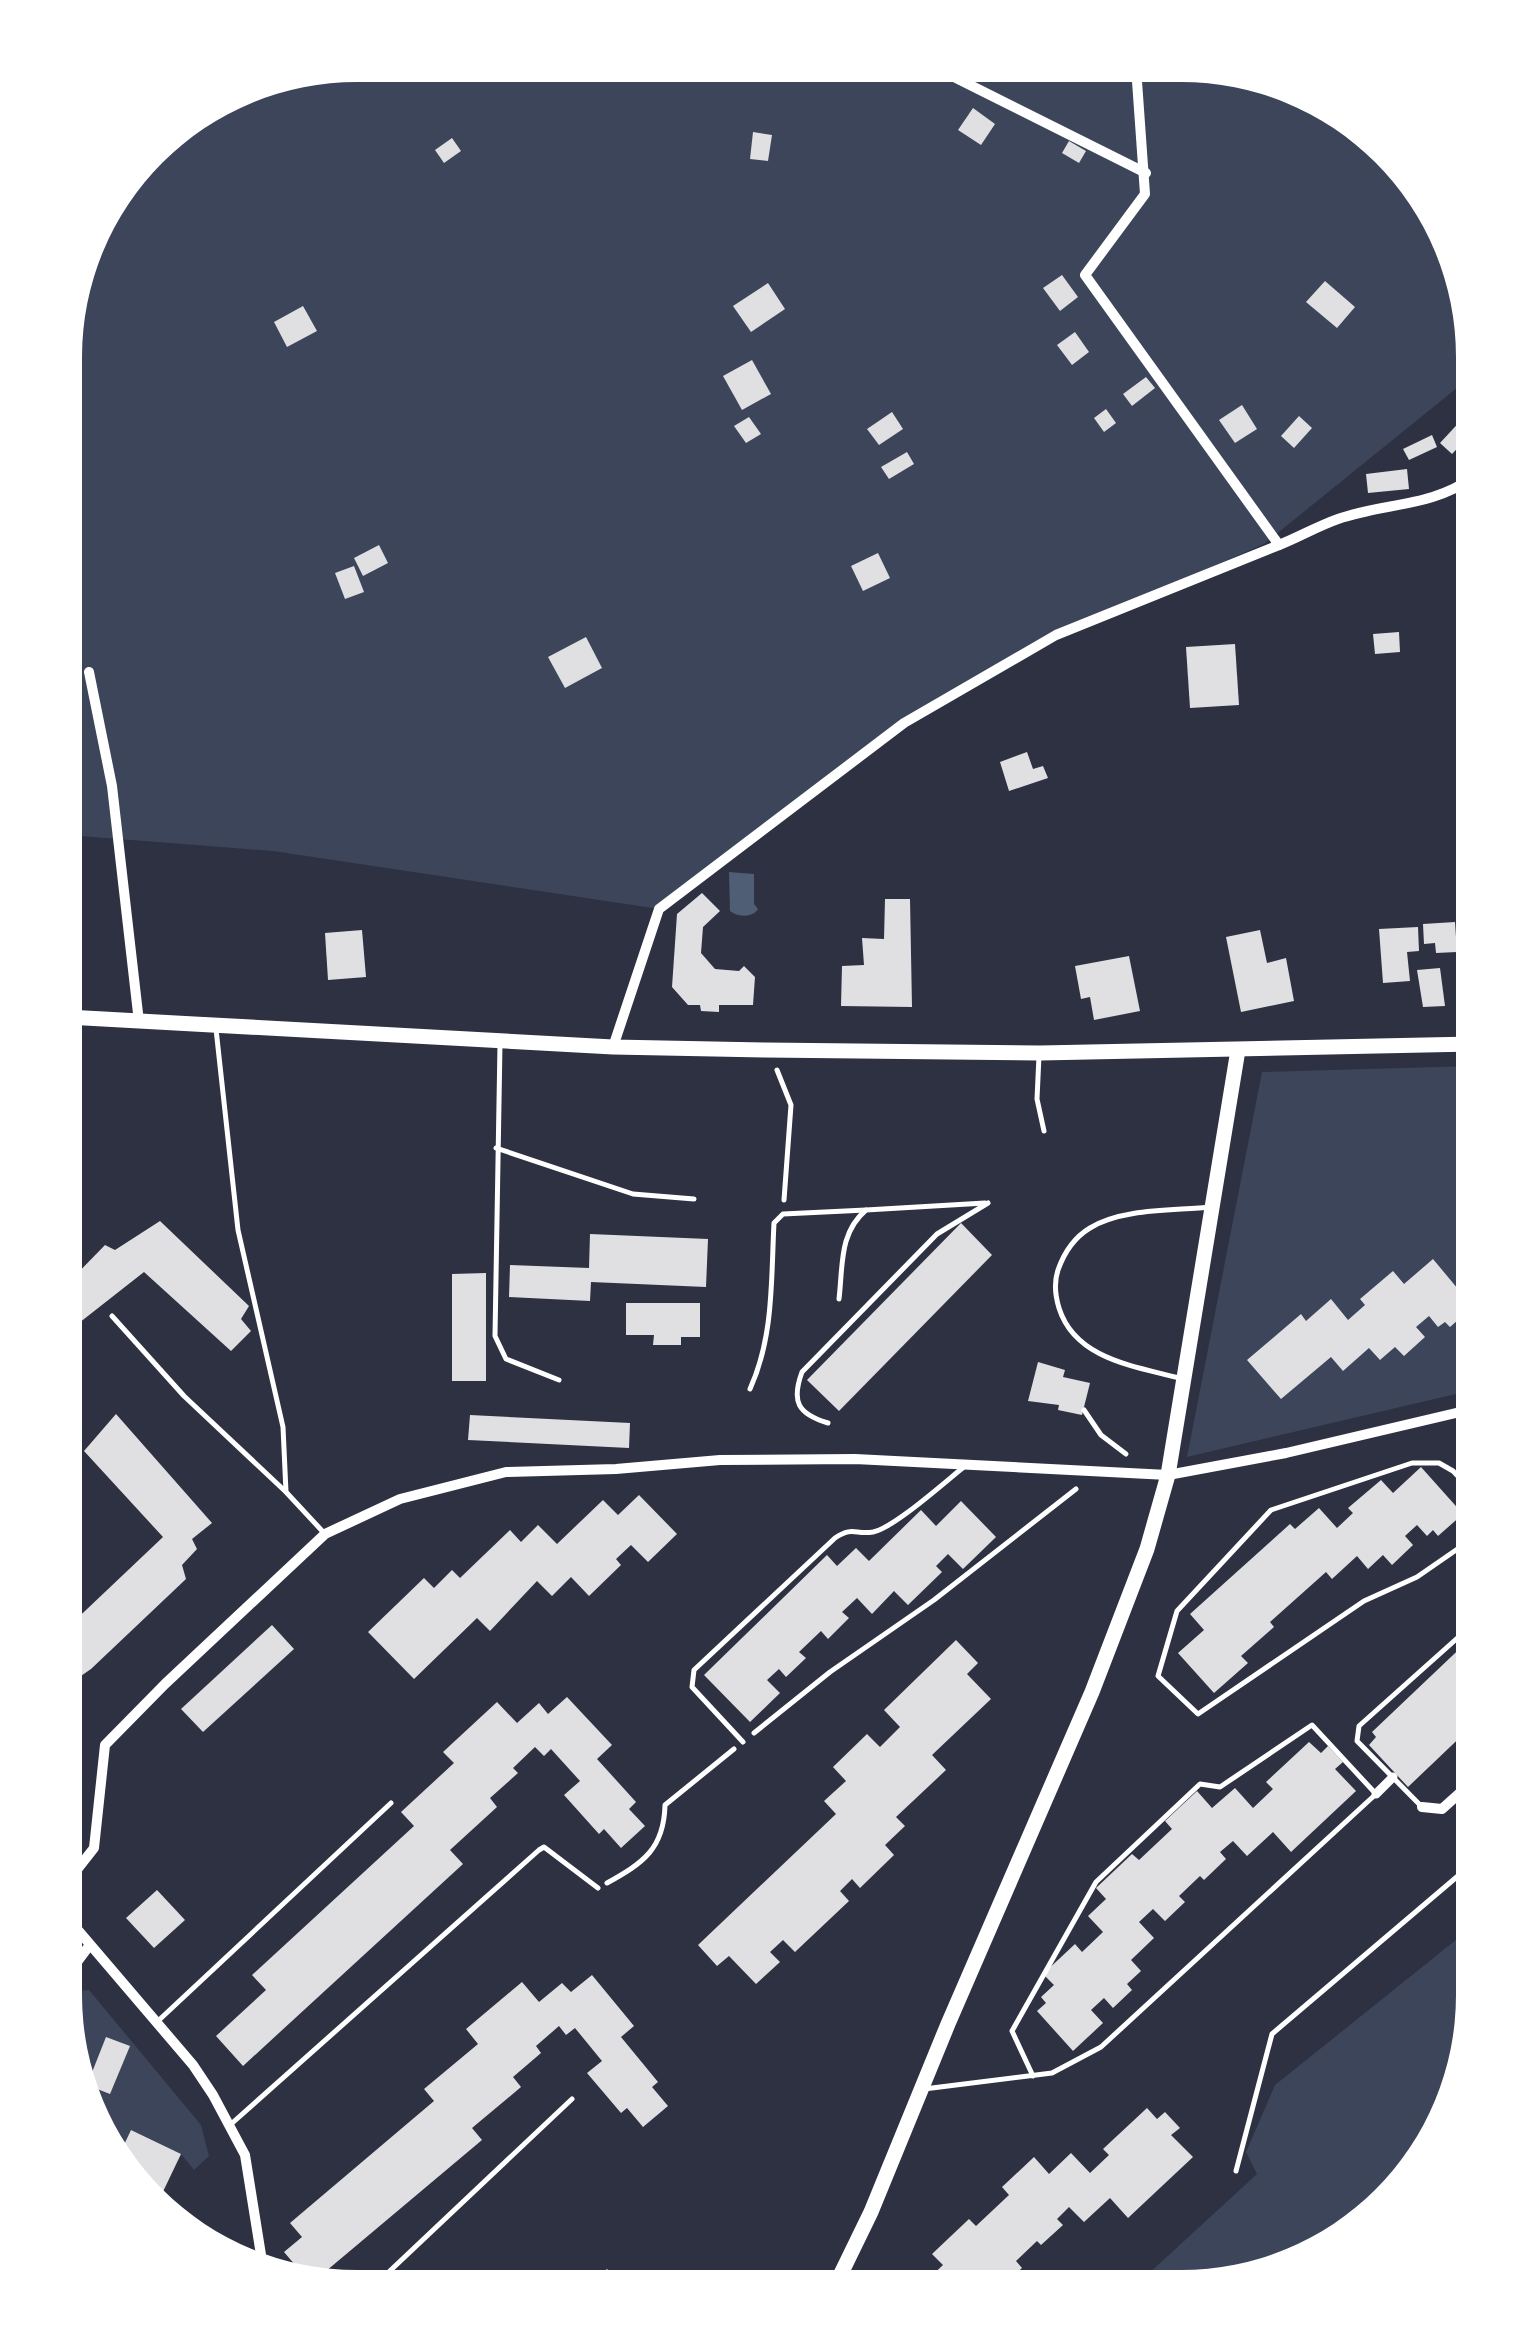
<svg xmlns="http://www.w3.org/2000/svg" width="1538" height="2352" font-family="Montserrat,sans-serif">
	<style>
		.green { fill: #3c4559 }
		.water { fill: #4f5d75 }
		.building { fill: #e0e0e3 }
		.lines { fill: none; stroke-linecap: round; stroke-linejoin: round }
		.path { stroke: #fff; stroke-width: 5 }
		.service { stroke: #fff; stroke-width: 5 }
		.pedestrian { stroke: #fff; stroke-width: 9 }
		.minor { stroke: #fff; stroke-width: 10 }
		.secondary { stroke: #fff; stroke-width: 15 }
	</style>
	<rect width="100%" height="100%" fill="#2d3142"/>
	<g class="green">
		<polygon points="357,65 1220,68 1359,126 1451,245 1473,357 1473,375 1264,544 1056,635 904,723 659,909 273,851 67,835 68,318 104,212 165,137 263,81"/>
		<polygon points="1473,1066 1473,1390 1187,1457 1262,1072"/>
		<polygon points="1472,1927 1472,2015 1413,2172 1293,2265 1181,2287 1134,2287 1257,2174 1246,2152 1275,2085"/>
		<polygon points="89,1990 201,2125 209,2156 194,2170 181,2154 131,2130 121,2151 87,2107 66,2000 74,1991"/>
	</g>
	<path class="water" d="M 729,872 L 754,874 L 754,904 L 758,909 C 753,918 737,917 730,911 Z"/>
	<g class="building">
		<polygon points="973,108 995,124 981,145 958,130"/>
		<polygon points="753,132 772,135 768,161 750,159"/>
		<polygon points="452,138 461,151 444,163 435,150"/>
		<polygon points="1069,141 1086,151 1079,163 1062,153"/>
		<polygon points="1062,275 1078,297 1060,311 1043,288"/>
		<polygon points="1325,281 1355,307 1337,328 1306,302"/>
		<polygon points="768,283 785,309 751,332 733,306"/>
		<polygon points="303,306 317,331 287,347 274,322"/>
		<polygon points="1075,332 1089,352 1072,365 1057,345"/>
		<polygon points="752,360 771,394 742,410 723,376"/>
		<polygon points="1146,377 1155,388 1132,406 1123,394"/>
		<polygon points="1242,405 1257,429 1235,443 1219,420"/>
		<polygon points="1106,409 1116,423 1104,432 1094,418"/>
		<polygon points="892,412 903,429 879,445 867,429"/>
		<polygon points="1299,416 1312,428 1294,448 1281,436"/>
		<polygon points="1465,416 1473,424 1473,432 1452,454 1440,443"/>
		<polygon points="749,417 761,434 746,443 734,426"/>
		<polygon points="1432,435 1437,447 1409,460 1403,449"/>
		<polygon points="907,452 914,464 889,479 881,467"/>
		<polygon points="1407,469 1409,489 1368,493 1366,474"/>
		<polygon points="379,545 388,563 363,576 354,558"/>
		<polygon points="878,553 890,578 863,591 851,566"/>
		<polygon points="354,566 364,592 345,599 335,573"/>
		<polygon points="1399,632 1400,652 1375,654 1373,634"/>
		<polygon points="586,637 602,668 565,688 548,657"/>
		<polygon points="1235,644 1239,705 1190,708 1186,647"/>
		<polygon points="1027,752 1033,769 1043,766 1048,778 1009,791 1000,762"/>
		<polygon points="702,893 720,911 703,927 701,953 715,969 739,971 744,966 755,977 753,1005 719,1005 719,1012 701,1011 700,1005 688,1005 672,987 677,914"/>
		<polygon points="885,899 910,899 912,1007 841,1006 842,966 864,965 862,938 884,939"/>
		<polygon points="1455,922 1457,952 1436,953 1435,943 1424,944 1423,924"/>
		<polygon points="1418,927 1419,951 1407,952 1410,981 1383,983 1379,929"/>
		<polygon points="362,930 366,977 328,980 325,933"/>
		<polygon points="1260,930 1267,963 1286,958 1294,1001 1241,1012 1226,937"/>
		<polygon points="1129,956 1140,1011 1094,1020 1090,997 1081,999 1075,966"/>
		<polygon points="1440,968 1445,1006 1423,1007 1417,970"/>
		<polygon points="160,1221 249,1306 241,1319 251,1331 231,1351 144,1272 79,1323 66,1309 66,1285 105,1245 115,1250"/>
		<polygon points="961,1223 992,1255 839,1411 807,1380"/>
		<polygon points="590,1234 708,1239 706,1287 591,1282 590,1301 509,1297 510,1265 589,1268"/>
		<polygon points="1433,1259 1473,1307 1450,1327 1445,1322 1438,1327 1429,1316 1416,1327 1425,1337 1404,1356 1395,1347 1380,1360 1369,1348 1343,1371 1331,1357 1281,1399 1247,1360 1301,1314 1306,1321 1331,1299 1348,1320 1365,1305 1360,1299 1393,1271 1404,1284"/>
		<polygon points="486,1273 486,1381 452,1381 452,1274"/>
		<polygon points="626,1303 700,1303 700,1337 681,1337 681,1345 653,1345 654,1335 626,1335"/>
		<polygon points="1038,1362 1065,1370 1063,1377 1090,1383 1082,1415 1058,1410 1059,1405 1028,1401"/>
		<polygon points="116,1414 212,1523 192,1539 197,1549 182,1565 186,1579 91,1669 65,1687 66,1629 163,1537 84,1451"/>
		<polygon points="470,1415 630,1423 629,1448 468,1440"/>
		<polygon points="1421,1467 1463,1514 1438,1536 1433,1530 1427,1536 1417,1525 1405,1536 1413,1545 1392,1565 1383,1555 1368,1569 1357,1556 1332,1579 1326,1572 1270,1622 1274,1627 1241,1656 1248,1663 1214,1693 1178,1653 1204,1630 1190,1614 1290,1524 1295,1529 1319,1508 1337,1528 1353,1513 1348,1508 1381,1480 1393,1493"/>
		<polygon points="639,1495 677,1534 648,1562 631,1545 616,1559 621,1565 589,1596 571,1577 552,1596 537,1581 490,1631 477,1618 414,1679 368,1632 424,1578 434,1588 452,1570 460,1578 510,1530 521,1542 538,1525 557,1544 603,1500 618,1515"/>
		<polygon points="961,1501 996,1537 963,1569 948,1554 936,1566 942,1572 908,1605 894,1591 872,1614 857,1598 842,1612 849,1618 828,1639 821,1631 799,1652 806,1658 786,1677 779,1669 767,1680 780,1693 750,1722 704,1675 827,1555 837,1566 856,1548 869,1561 921,1510 936,1526"/>
		<polygon points="272,1625 294,1649 203,1732 181,1709"/>
		<polygon points="1472,1637 1472,1726 1408,1787 1369,1745 1376,1737 1372,1732"/>
		<polygon points="956,1640 978,1663 967,1674 991,1699 932,1755 946,1770 896,1817 905,1826 885,1845 894,1855 860,1888 852,1879 840,1891 849,1901 795,1952 783,1940 770,1952 780,1962 756,1984 729,1956 717,1966 698,1945 836,1814 824,1801 846,1781 833,1767 867,1734 880,1747 900,1727 884,1710"/>
		<polygon points="567,1697 612,1745 597,1759 636,1802 629,1809 645,1826 621,1848 604,1829 599,1834 564,1795 580,1781 551,1749 544,1756 535,1747 513,1768 518,1773 490,1798 497,1807 450,1850 463,1864 243,2066 216,2036 266,1990 252,1975 414,1826 401,1812 454,1763 443,1752 497,1702 517,1723 539,1703 548,1714"/>
		<polygon points="1309,1742 1321,1753 1328,1746 1343,1762 1335,1769 1356,1791 1291,1852 1273,1832 1247,1856 1233,1841 1220,1852 1226,1859 1204,1880 1200,1876 1179,1896 1185,1902 1165,1921 1153,1909 1139,1922 1154,1938 1131,1960 1141,1971 1127,1984 1132,1990 1113,2008 1104,1998 1091,2010 1103,2023 1073,2051 1037,2011 1046,2003 1041,1997 1054,1985 1043,1974 1075,1944 1082,1952 1103,1932 1088,1916 1106,1899 1096,1888 1132,1854 1139,1860 1172,1829 1165,1821 1197,1791 1212,1808 1235,1788 1253,1808 1273,1789 1266,1782"/>
		<polygon points="157,1890 185,1920 154,1948 126,1918"/>
		<polygon points="592,1975 634,2026 621,2037 658,2082 652,2087 668,2106 643,2127 627,2108 621,2113 587,2073 602,2061 575,2028 566,2035 559,2026 536,2046 541,2053 513,2077 521,2087 472,2128 482,2140 313,2282 308,2280 284,2252 302,2237 290,2223 434,2101 424,2089 478,2044 466,2029 522,1982 539,2002 562,1983 571,1992"/>
		<polygon points="106,2037 130,2046 110,2094 87,2085"/>
		<polygon points="1147,2108 1157,2119 1165,2112 1180,2128 1171,2135 1193,2157 1128,2218 1110,2198 1084,2222 1069,2207 1057,2219 1063,2225 1041,2245 1037,2241 1016,2261 1022,2268 1002,2286 990,2275 977,2286 930,2286 925,2282 943,2265 932,2254 969,2219 976,2226 1009,2195 1002,2187 1034,2157 1049,2174 1071,2153 1090,2173 1109,2155 1103,2149"/>
		<polygon points="131,2130 181,2154 159,2200 121,2151"/>
		<polygon points="607,2269 622,2285 587,2285"/>
	</g>
	<g class="lines">
		<g class="path">
			<polyline points="777,1070 791,1105 784,1200"/>
			<polyline points="1084,1410 1101,1435 1126,1454"/>
			<polyline points="754,1733 830,1672 934,1600 1076,1489"/>
			<path d="M 607,1883 C 643,1863 664,1849 665,1805 L 734,1749"/>
		</g>
		<g class="service">
			<polyline points="216,1029 238,1230 283,1427 286,1492 325,1534"/>
			<polyline points="500,1044 495,1336 506,1359 559,1380"/>
			<polyline points="1039,1056 1037,1099 1044,1131"/>
			<polyline points="496,1148 633,1194 694,1199"/>
			<path d="M 839,1299 C 843,1265 839,1233 866,1210 L 985,1203"/>
			<polyline points="112,1316 184,1396 286,1492"/>
			<path d="M 1179,1378 C 1134,1366 1075,1359 1059,1308 C 1055,1295 1054,1282 1058,1270 C 1064,1253 1075,1237 1090,1228 C 1123,1208 1174,1211 1211,1207"/>
			<path d="M 750,1389 C 774,1336 771,1279 774,1223 L 783,1214 L 866,1210"/>
			<path d="M 828,1423 C 798,1414 791,1402 802,1372 L 937,1234 L 988,1203"/>
			<polyline points="1473,1534 1459,1548 1417,1577 1364,1601 1198,1714 1158,1676 1177,1611 1271,1510 1412,1463 1439,1463 1453,1471 1473,1492"/>
			<path d="M 743,1742 L 692,1687 L 694,1670 L 835,1538 C 853,1526 855,1535 873,1532 C 894,1528 946,1481 965,1466"/>
			<polyline points="1422,1807 1357,1741 1359,1726 1472,1625"/>
			<polyline points="158,2021 391,1803"/>
			<polyline points="924,2089 1052,2073 1101,2047 1376,1794 1312,1725 1220,1787 1200,1784 1096,1882 1012,2031 1033,2076"/>
			<polyline points="230,2125 539,1850 544,1847 598,1888"/>
			<polyline points="1236,2171 1272,2034 1472,1864"/>
			<polyline points="375,2285 572,2099"/>
		</g>
		<polyline class="pedestrian" points="1376,1794 1393,1777"/>
		<g class="minor">
			<polyline points="934,67 1146,173"/>
			<path d="M 1279,545 C 1299,537 1318,526 1338,519 C 1383,503 1433,507 1473,477"/>
			<polyline points="89,672 112,786 139,1022"/>
			<polyline points="613,1047 659,909 904,723 1056,635 1279,545 1085,275 1145,194 1136,67"/>
			<polyline points="1422,1807 1442,1809 1472,1782"/>
			<polyline points="65,1885 94,1848 105,1745 165,1684 325,1534 400,1499 506,1472 616,1469 720,1460 855,1459 1168,1475 1286,1453 1473,1409"/>
			<polyline points="65,1915 193,2065 213,2095 245,2155 262,2261"/>
			<polyline points="65,1978 89,1946"/>
		</g>
		<g class="secondary">
			<polyline points="67,1017 613,1047 765,1050 1040,1053 1473,1044"/>
			<polyline points="835,2286 871,2212 948,2024 1092,1692 1147,1549 1168,1475 1238,1050"/>
		</g>
	</g>
	<path d="M0 0H1538V2352H0ZM357 82H1181A275 275 0 0 1 1456 357V1995A275 275 0 0 1 1181 2270H357A275 275 0 0 1 82 1995V357A275 275 0 0 1 357 82Z" fill="#fff" fill-rule="evenodd"/>
</svg>
